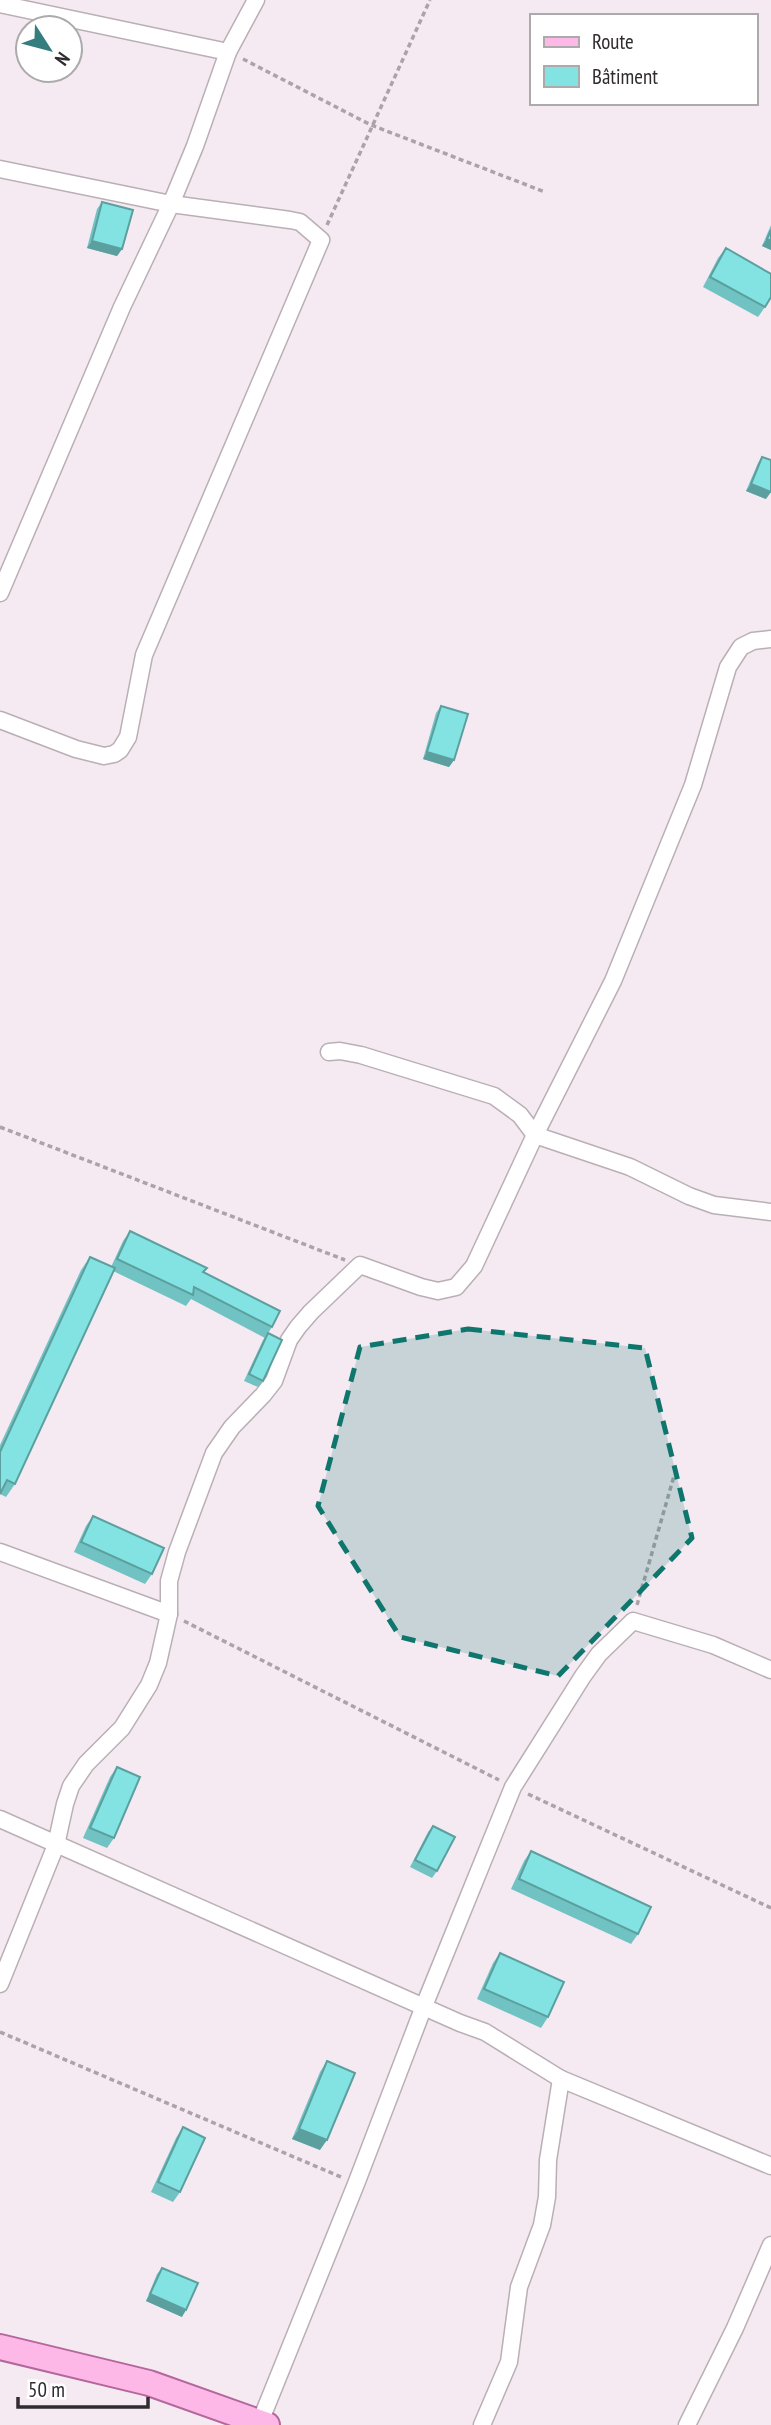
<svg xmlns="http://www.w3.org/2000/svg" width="771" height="2425" font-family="'PT Sans Narrow',sans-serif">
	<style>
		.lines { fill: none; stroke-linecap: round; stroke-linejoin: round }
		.street-casing { stroke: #b9afb5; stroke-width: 19 }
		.primary-casing { stroke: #b4679c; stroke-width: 28 }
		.path { stroke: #aba3a9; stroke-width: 3.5; stroke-dasharray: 5 3.5; stroke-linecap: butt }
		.street { stroke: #fff; stroke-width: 16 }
		.primary { stroke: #fdb8e8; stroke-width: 24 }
		.wall { fill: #71c3c3 }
		.shaded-wall { fill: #5c9f9f }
		.building { fill: #83e3e3; stroke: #5c9f9f; stroke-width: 2 }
		.marked { fill: #0f766e; fill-opacity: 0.2; stroke: #0f766e; stroke-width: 5; stroke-dasharray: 14 9; stroke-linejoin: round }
	</style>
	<rect width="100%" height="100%" fill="#f5eaf1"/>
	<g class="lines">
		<g class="street-casing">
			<g id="street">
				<polyline points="0,4 228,52"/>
				<polyline points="0,169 171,204 290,220 300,222 321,240 144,655 128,737 120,750 114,754 104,756 76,749 0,720"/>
				<polyline points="0,593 122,307 171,204 195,146 228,52 256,0"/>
				<polyline points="329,1052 340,1051 361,1055 494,1096 520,1115 535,1135 630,1167 689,1196 714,1205 771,1212"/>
				<polyline points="0,1552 169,1614"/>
				<polyline points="0,1819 460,2023 485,2032 561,2079 771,2166"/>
				<polyline points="0,1984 56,1845 65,1804 71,1786 86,1764 122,1728 149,1685 158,1663 169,1614 169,1581 177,1552 214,1453 232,1427 263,1395 274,1381 289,1340 298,1327 311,1312 360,1265 421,1287 438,1291 456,1287 474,1266 535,1135 613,981 693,785 728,667 741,647 753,641 771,639"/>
				<polyline points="260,2422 356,2184 424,2006 513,1787 583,1676 599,1654 633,1621 713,1645 771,1670"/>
				<polyline points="482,2425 509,2362 519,2287 542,2225 547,2197 548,2160 561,2079"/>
				<polyline points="687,2425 735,2328 771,2245"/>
			</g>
		</g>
		<g class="primary-casing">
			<polyline id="primary" points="0,2347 149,2383 267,2425"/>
		</g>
		<g class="path">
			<polyline points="243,59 371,125 545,192"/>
			<polyline points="327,225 430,0"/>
			<polyline points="0,1127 345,1260"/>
			<polyline points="637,1605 674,1476"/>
			<polyline points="184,1621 499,1780"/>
			<polyline points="528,1794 771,1908"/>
			<polyline points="0,2032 341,2177"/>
		</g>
		<use href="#street" class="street"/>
		<use href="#primary" class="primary"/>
	</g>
	<g class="wall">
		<polygon points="102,202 122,249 117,256 87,248 97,209"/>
		<polygon points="771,225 771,250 762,246"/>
		<polygon points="726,248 765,307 758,317 703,287 718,258"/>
		<polygon points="762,457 766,499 746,491 758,463"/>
		<polygon points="441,706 454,760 449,767 423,759 436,713"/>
		<polygon points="130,1231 204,1272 272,1327 265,1338 191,1299 186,1306 113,1271 15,1484 6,1497 0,1494 0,1445 81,1270 90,1257 111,1267 123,1241"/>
		<polygon points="268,1333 263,1381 258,1387 244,1381 263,1340"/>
		<polygon points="93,1516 152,1574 145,1584 74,1552 86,1526"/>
		<polygon points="117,1767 114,1838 107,1848 83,1838 110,1777"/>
		<polygon points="433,1826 437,1871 432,1878 410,1867 428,1832"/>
		<polygon points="531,1851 638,1934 631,1944 511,1889 524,1861"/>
		<polygon points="500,1953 548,2017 541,2028 477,1999 493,1963"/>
		<polygon points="327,2061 320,2150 292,2139 320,2072"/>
		<polygon points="183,2127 180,2192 173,2202 151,2192 176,2138"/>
		<polygon points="162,2268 182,2317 146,2301 157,2274"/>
	</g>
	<g class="shaded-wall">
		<polygon points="767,239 771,241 771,250 762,246"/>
		<polygon points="92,241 122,249 117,256 87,248"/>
		<polygon points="751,484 771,492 766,499 746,491"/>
		<polygon points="427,752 454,760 449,767 423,759"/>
		<polygon points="299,2129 327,2140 320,2150 292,2139"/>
		<polygon points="150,2294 186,2310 182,2317 146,2301"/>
	</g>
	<g class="building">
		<polygon points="102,202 133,210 122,249 92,241"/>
		<polygon points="771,230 771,241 767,239"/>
		<polygon points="726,248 771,274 771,297 765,307 710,277"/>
		<polygon points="762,457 771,460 771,492 751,484"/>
		<polygon points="441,706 468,714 454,760 427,752"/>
		<polygon points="130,1231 207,1268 203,1272 280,1311 272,1327 194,1287 193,1295 117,1259"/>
		<polygon points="90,1257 115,1268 15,1484 7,1480 0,1494 0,1452"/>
		<polygon points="268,1333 282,1340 263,1381 249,1374"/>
		<polygon points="93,1516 164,1548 152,1574 81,1542"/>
		<polygon points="117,1767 140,1777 114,1838 90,1828"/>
		<polygon points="433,1826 455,1837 437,1871 415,1860"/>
		<polygon points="531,1851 651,1907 638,1934 519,1879"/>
		<polygon points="500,1953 564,1982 548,2017 484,1989"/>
		<polygon points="327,2061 355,2073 327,2140 299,2129"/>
		<polygon points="183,2127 205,2138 180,2192 158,2182"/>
		<polygon points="162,2268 198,2283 186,2310 150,2294"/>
	</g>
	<path class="marked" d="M 468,1329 L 645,1348 L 692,1538 L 558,1676 L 400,1637 L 318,1506 L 360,1347 Z"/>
	<rect x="530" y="14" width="228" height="91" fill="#ffffff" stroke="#acaaab" stroke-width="2"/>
	<rect x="544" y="37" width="35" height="10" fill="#fdb8e8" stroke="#acaaab" stroke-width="2"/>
	<text x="592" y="49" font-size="21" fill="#2f2b2e">Route</text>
	<rect x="544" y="66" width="35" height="21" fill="#83e3e3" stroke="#acaaab" stroke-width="2"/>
	<text x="592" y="84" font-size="21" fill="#2f2b2e">Bâtiment</text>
	<g transform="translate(49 49) rotate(126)"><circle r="33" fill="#ffffff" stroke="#acaaab" stroke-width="2"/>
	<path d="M0-5L12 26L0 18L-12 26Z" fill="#357e7f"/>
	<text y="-10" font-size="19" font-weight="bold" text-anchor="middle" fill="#2f2b2e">N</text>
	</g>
	<path d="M18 2397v10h130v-10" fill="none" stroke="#2f2b2e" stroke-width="3.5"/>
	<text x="28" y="2397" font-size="21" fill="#2f2b2e" stroke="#ffffff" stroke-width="5" paint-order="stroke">50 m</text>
</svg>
